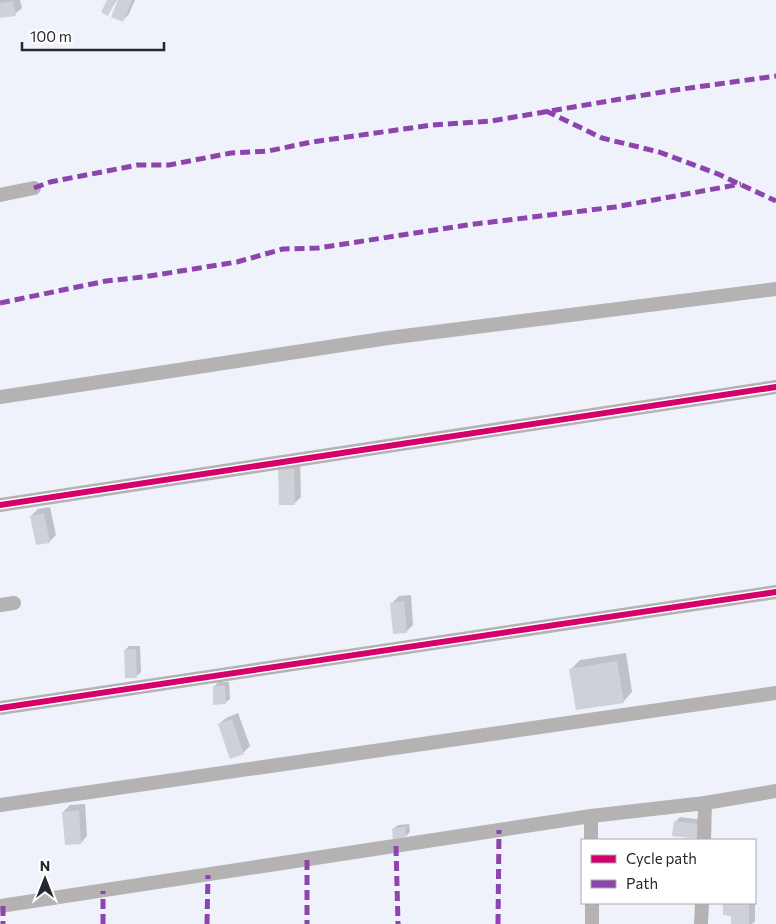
<svg xmlns="http://www.w3.org/2000/svg" width="776" height="924" font-family="Commissioner,sans-serif">
	<style>
		.shadow { fill: #0003 }
		.building { fill: #cfd1d8 }
		.lines { fill: none; stroke-linecap: round; stroke-linejoin: round }
		.minor { stroke: #b4b2b2; stroke-width: 14 }
		.quiet { stroke: #8e44ad; stroke-width: 5; stroke-dasharray: 10 5; stroke-linecap: butt }
		.cycleway-casing { stroke: #fff; stroke-width: 9 }
		.cycleway { stroke: #d6006c; stroke-width: 6 }
	</style>
	<rect width="100%" height="100%" fill="#eff2fa"/>
	<g class="shadow">
		<polygon points="0,0 20,0 22,8 15,14 0,17"/>
		<polygon points="108,0 117,0 108,14"/>
		<polygon points="120,0 135,0 129,14 123,20"/>
		<polygon points="300,462 301,497 294,504 279,470"/>
		<polygon points="50,507 56,535 49,542 31,516 38,509"/>
		<polygon points="411,595 413,625 406,632 392,603 399,596"/>
		<polygon points="129,646 140,646 141,672 137,676 125,650"/>
		<polygon points="626,653 632,692 623,702 571,669 580,660"/>
		<polygon points="218,682 229,682 230,699 225,703 214,687"/>
		<polygon points="238,713 250,746 243,753 219,724 226,718"/>
		<polygon points="85,804 87,836 81,843 63,812 70,805"/>
		<polygon points="680,817 704,820 703,833 675,822"/>
		<polygon points="409,824 410,832 406,836 393,829 398,825"/>
		<polygon points="755,898 755,921 752,924 732,924 732,914 725,914 725,903 755,903"/>
	</g>
	<g class="building">
		<polygon points="107,0 116,0 108,16 101,12"/>
		<polygon points="118,0 132,0 123,22 111,17"/>
		<polygon points="13,1 16,16 0,18 0,3"/>
		<polygon points="278,469 294,469 295,505 279,505"/>
		<polygon points="44,513 50,543 36,545 30,516"/>
		<polygon points="404,601 407,633 393,634 390,603"/>
		<polygon points="136,649 137,678 125,678 124,650"/>
		<polygon points="617,661 624,703 576,710 569,669"/>
		<polygon points="213,686 225,686 226,704 213,705"/>
		<polygon points="232,719 244,754 230,759 218,724"/>
		<polygon points="79,810 81,844 65,845 62,812"/>
		<polygon points="674,821 701,824 699,839 672,836"/>
		<polygon points="405,827 406,837 393,839 392,829"/>
		<polygon points="723,903 749,904 749,924 731,924 731,916 723,915"/>
	</g>
	<g class="lines">
		<g class="minor">
			<polyline points="0,195 34,188"/>
			<polyline points="0,397 388,338 776,289"/>
			<polyline points="0,505 776,387"/>
			<polyline points="0,605 14,603"/>
			<polyline points="0,708 776,592"/>
			<polyline points="0,805 776,693"/>
			<polyline points="591,816 591,840"/>
			<polyline points="704,840 705,803"/>
			<polyline points="592,903 592,924"/>
			<polyline points="0,906 591,816 705,803 776,791"/>
			<polyline points="701,924 702,903"/>
		</g>
		<g class="quiet">
			<polyline points="546,111 602,138 659,152 718,174 776,201"/>
			<polyline points="34,188 50,182 138,165 169,165 231,153 268,151 312,142 432,125 491,121 668,91 776,76"/>
			<polyline points="0,303 106,281 143,277 237,262 283,249 318,248 467,225 615,207 741,184"/>
			<polyline points="396,846 398,924"/>
			<polyline points="307,860 307,924"/>
			<polyline points="3,906 3,924"/>
			<polyline points="103,924 103,891"/>
			<polyline points="207,924 208,875"/>
			<polyline points="498,924 499,830"/>
		</g>
		<g class="cycleway-casing">
			<g id="cycleway">
				<polyline points="0,505 776,387"/>
				<polyline points="0,708 776,592"/>
			</g>
		</g>
		<use href="#cycleway" class="cycleway"/>
	</g>
	<rect x="581" y="839" width="175" height="65" fill="#ffffff" stroke="#a7a9ab"/>
	<rect x="591" y="855" width="25" height="8" fill="#d6006c" stroke="#a7a9ab"/>
	<text x="626" y="864" font-size="15" fill="#24272e">Cycle path</text>
	<rect x="591" y="880" width="25" height="8" fill="#8e44ad" stroke="#a7a9ab"/>
	<text x="626" y="889" font-size="15" fill="#24272e">Path</text>
	<g transform="translate(45 879)" stroke="#ffffff" stroke-width="4" paint-order="stroke">
	<path d="M0-4L9 19L0 12L-9 19Z" fill="#24272e"/>
	<text y="-8" font-size="14" font-weight="bold" text-anchor="middle" fill="#24272e">N</text>
	</g>
	<path d="M22 42v8h142v-8" fill="none" stroke="#24272e" stroke-width="2.5"/>
	<text x="30" y="42" font-size="15" fill="#24272e" stroke="#ffffff" stroke-width="4" paint-order="stroke">100 m</text>
</svg>
